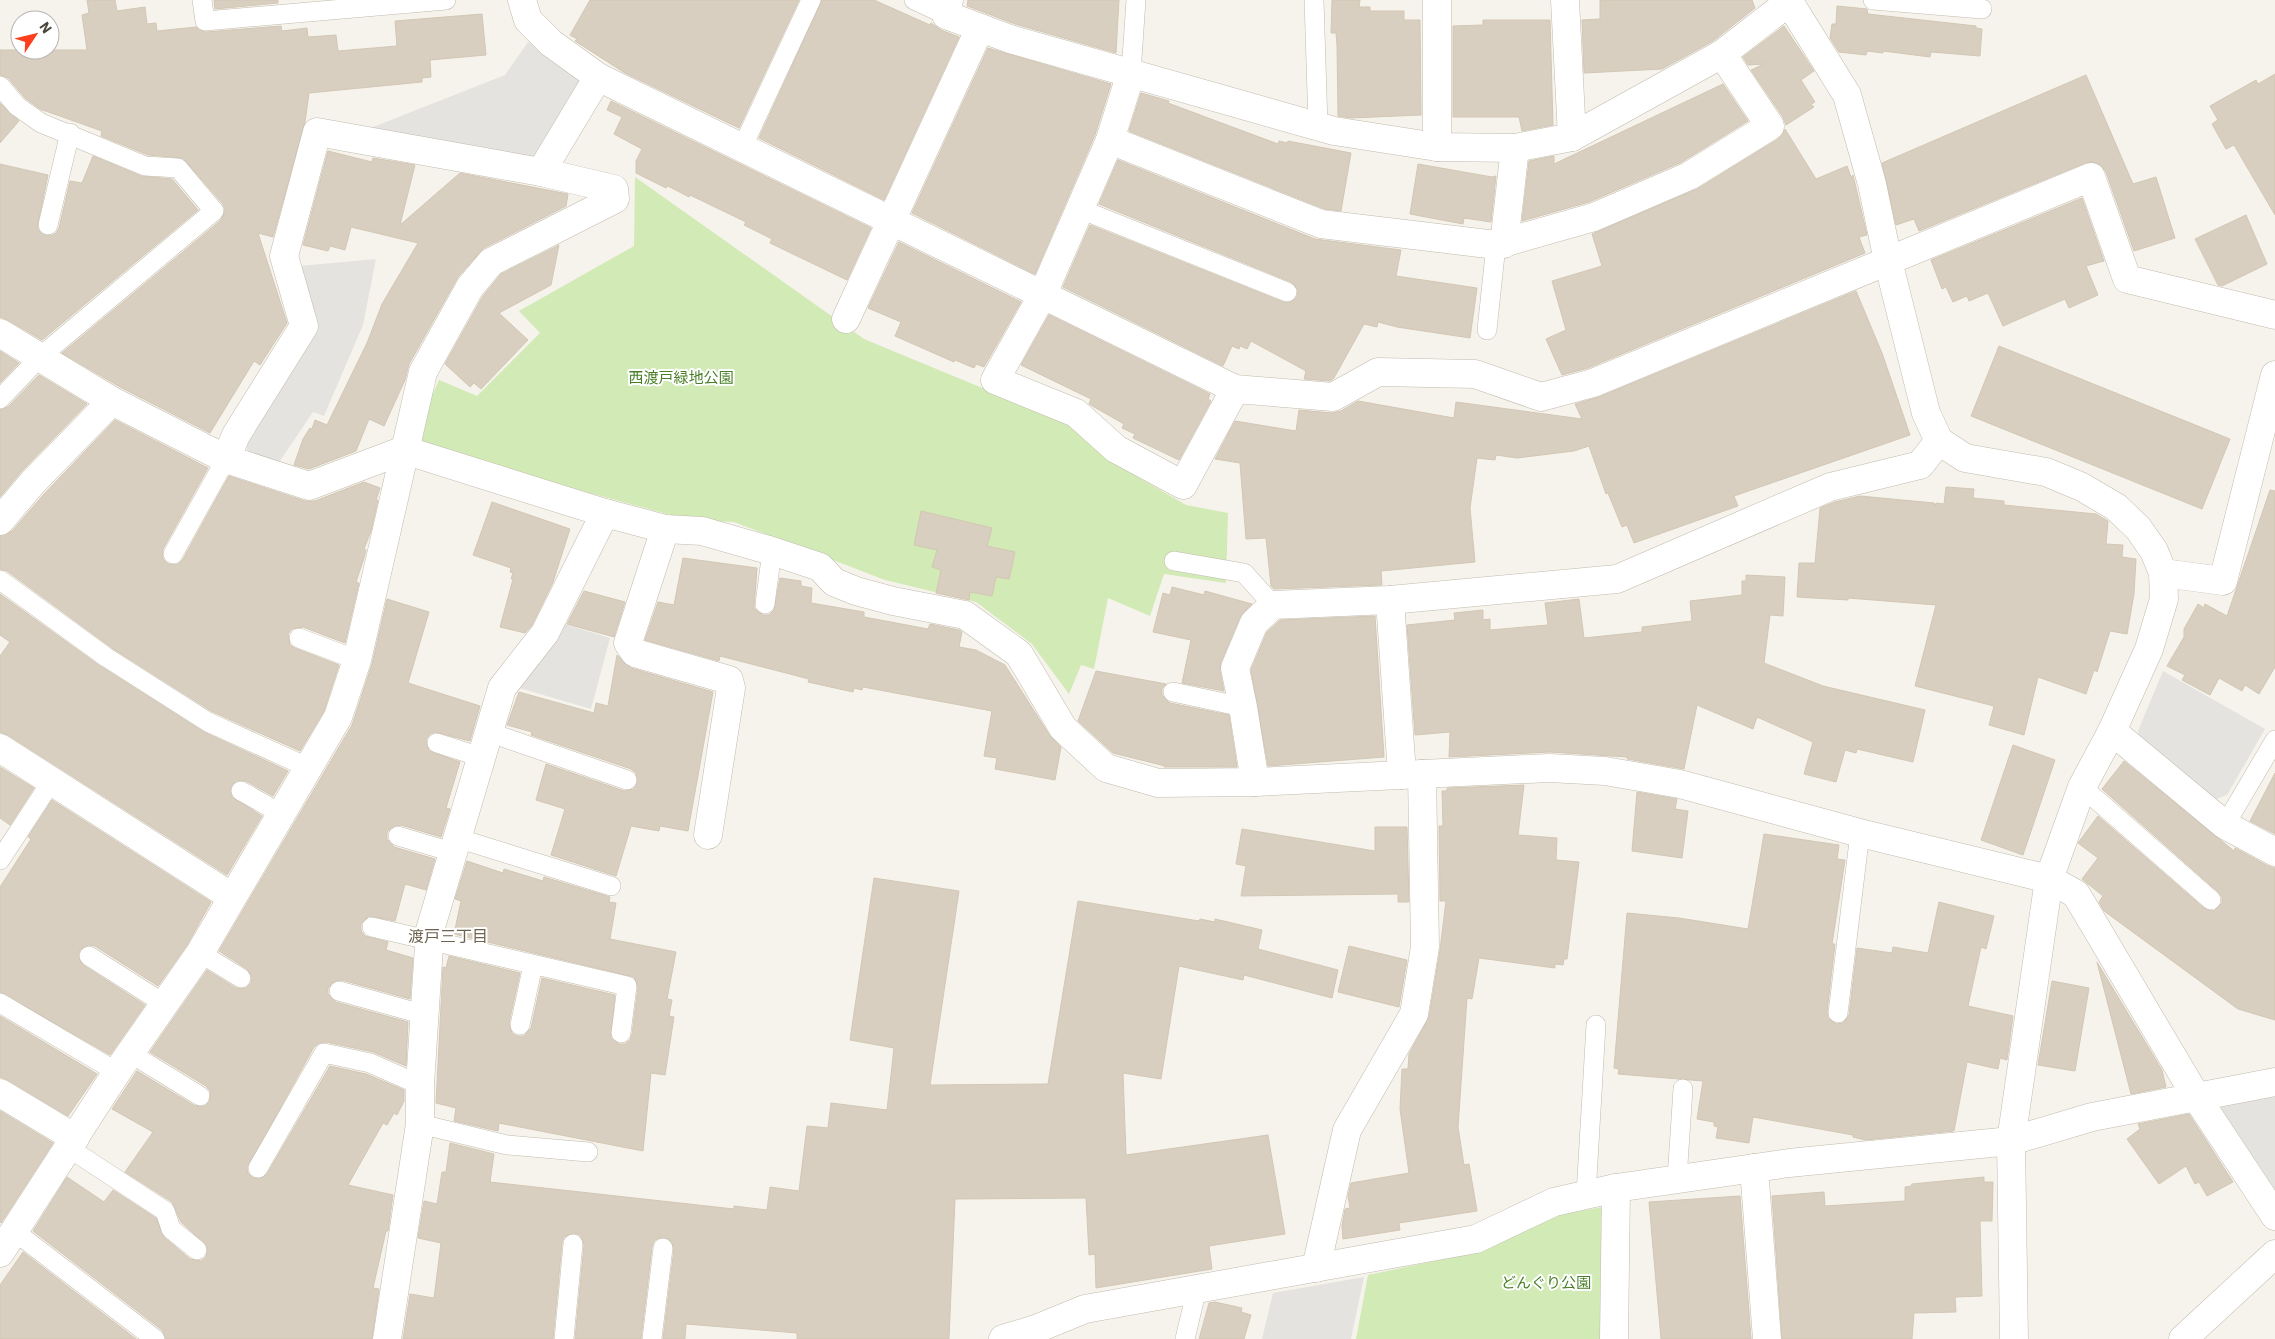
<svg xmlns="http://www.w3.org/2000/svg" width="2275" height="1339" font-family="'IBM Plex Sans','Noto Sans JP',sans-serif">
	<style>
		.green { fill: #d2eab5 }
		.parking { fill: #e5e3e0 }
		.building { fill: #d8cfc1; stroke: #d3c7b4 }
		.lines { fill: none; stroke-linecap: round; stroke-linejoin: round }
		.service-casing { stroke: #c2bbae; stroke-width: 20 }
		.minor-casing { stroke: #c2bbae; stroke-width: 29 }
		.service { stroke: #fff; stroke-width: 19 }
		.minor { stroke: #fff; stroke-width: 28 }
		.labels { text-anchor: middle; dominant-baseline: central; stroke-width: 4; stroke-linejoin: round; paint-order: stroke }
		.park-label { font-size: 15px; fill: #4a7f2a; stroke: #fff }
		.neighbourhood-label { font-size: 16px; fill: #6e6250; stroke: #fff }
	</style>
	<rect width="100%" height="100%" fill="#f6f3ec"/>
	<g class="green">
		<polygon points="635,177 864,339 1074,426 1105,458 1186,505 1228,513 1226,583 1164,574 1150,616 1108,598 1094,669 1081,665 1069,694 1032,644 976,602 885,580 734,522 689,520 469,460 425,445 417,430 439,380 477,396 540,333 519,311 634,246"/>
		<polygon points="1603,1207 1602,1339 1356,1339 1368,1275 1482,1251 1552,1216"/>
	</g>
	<g class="parking">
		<polygon points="528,42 576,73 581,87 534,159 368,129 505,75"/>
		<polygon points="376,259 363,325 324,416 313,412 278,464 249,454 243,439 315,323 299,266"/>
		<polygon points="561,623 610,638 591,709 516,687"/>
		<polygon points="2163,671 2265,729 2227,795 2214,800 2143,744 2138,731"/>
		<polygon points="2275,1091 2275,1201 2213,1102"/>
		<polygon points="1364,1277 1351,1339 1262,1339 1273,1293"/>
	</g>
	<g class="building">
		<polygon points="87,0 115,0 117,11 145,7 147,24 156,23 157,31 196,27 206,32 281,26 282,31 307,28 308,37 336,35 338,51 397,46 395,21 482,14 486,55 430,60 431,77 422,78 422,82 309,93 305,122 273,237 258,233 287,323 260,365 254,361 210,433 120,387 62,353 221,220 225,210 223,204 183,158 148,155 101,136 102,131 40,109 25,98 8,78 0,75 0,50 87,50 82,15 89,13"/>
		<polygon points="214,0 278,0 278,3 215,9"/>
		<polygon points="590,0 799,0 739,128 625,73 575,41 577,39 570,35"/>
		<polygon points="822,0 874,0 930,25 931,23 941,30 959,37 884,200 759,138"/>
		<polygon points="968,0 1119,0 1116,53 1015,24 967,6"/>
		<polygon points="1332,0 1360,0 1359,7 1370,7 1370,11 1404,11 1404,20 1420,20 1421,115 1351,118 1338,116 1337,45 1336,33 1331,33"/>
		<polygon points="1600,0 1752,0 1755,8 1713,41 1662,69 1584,73 1582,20 1600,19"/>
		<polygon points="1837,6 1867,9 1868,14 1976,26 1976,28 1982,29 1980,56 1931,52 1930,57 1883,51 1883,53 1867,51 1866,55 1839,52 1830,38 1832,24 1836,24"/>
		<polygon points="1483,20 1550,20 1553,125 1522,131 1519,117 1453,117 1453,26 1483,25"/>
		<polygon points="1784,26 1814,71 1801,80 1815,102 1811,104 1814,107 1786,125 1783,117 1751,70 1764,64 1748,65 1743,57"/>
		<polygon points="988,48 1111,84 1095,135 1035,274 912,213"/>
		<polygon points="2275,74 2275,215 2234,145 2226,149 2212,124 2218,120 2210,106 2256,80 2258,84"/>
		<polygon points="2086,75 2133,184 2156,177 2175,238 2134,251 2106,172 2101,165 2093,162 2085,163 1919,231 1914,219 1896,225 1882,163"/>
		<polygon points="1723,84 1748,121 1682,162 1589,202 1522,221 1529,161 1554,156 1554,164"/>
		<polygon points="1141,93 1169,101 1168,103 1278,144 1279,141 1287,143 1288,141 1351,153 1341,211 1325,209 1129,131"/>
		<polygon points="611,101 871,228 847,280 770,243 772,239 744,225 746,222 690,195 689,197 668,186 666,188 636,173 636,161 642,149 614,134 622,117 607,110"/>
		<polygon points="0,103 19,121 0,143"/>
		<polygon points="1785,129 1816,179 1847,166 1851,177 1853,175 1867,235 1859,237 1865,253 1588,368 1562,375 1546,339 1566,330 1552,281 1602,266 1592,234 1697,189 1778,139"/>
		<polygon points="328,151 372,162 373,158 415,165 400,225 460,173 568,194 566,206 484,248 458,277 409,364 405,380 384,426 369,419 356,451 309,469 294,465 303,439 310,428 312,429 315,420 327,425 367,343 382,304 418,243 351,227 345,250 330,246 328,251 303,245"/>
		<polygon points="93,156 141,176 172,179 198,210 42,340 8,320 0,317 0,164 48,175 37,228 41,233 51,236 56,233 59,228 70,181 82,183"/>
		<polygon points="1118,160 1315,239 1401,250 1396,276 1477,288 1470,338 1397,327 1378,322 1377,327 1364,324 1334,378 1330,381 1304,379 1306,371 1251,341 1247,349 1240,346 1239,349 1232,346 1223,366 1063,287 1090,225 1283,302 1289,303 1297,297 1298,290 1291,282 1099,204"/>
		<polygon points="1418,164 1492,177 1496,176 1491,222 1464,218 1463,224 1410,214"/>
		<polygon points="2082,198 2104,261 2086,266 2098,295 2069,308 2065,299 2003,326 1988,293 1969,301 1967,296 1953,302 1946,287 1942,289 1931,260"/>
		<polygon points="2246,215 2267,264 2222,286 2218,285 2195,239"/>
		<polygon points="899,242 1021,302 984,367 976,364 974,368 955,360 954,362 895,336 901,322 868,308"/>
		<polygon points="559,245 551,285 499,313 528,340 481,389 474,383 470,387 445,364 483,296 501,274"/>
		<polygon points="1856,291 1882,353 1910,435 1734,496 1738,506 1634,543 1627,525 1622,527 1608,493 1606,494 1589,446 1574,451 1517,458 1496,455 1495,460 1477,458 1470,508 1475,562 1381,571 1382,585 1274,589 1271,586 1266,538 1246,539 1240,463 1215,459 1235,421 1296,431 1299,410 1332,413 1341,411 1358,401 1454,418 1456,402 1582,419 1575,404 1599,397"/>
		<polygon points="1049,315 1210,394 1208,399 1211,401 1179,460 1133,438 1135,434 1122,428 1124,424 1089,404 1091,399 1021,365"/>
		<polygon points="1999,346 2230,439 2202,509 1971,416"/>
		<polygon points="0,351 19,363 0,383"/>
		<polygon points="39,375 87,404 22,471 0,497 0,410 8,407"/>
		<polygon points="115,420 208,468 163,549 163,559 168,564 178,564 183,559 229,476 305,501 315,501 364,482 380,488 376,500 378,500 371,531 364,549 366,550 364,558 356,582 359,583 345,643 303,627 292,629 288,634 290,645 295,648 339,665 324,711 300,751 213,712 112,648 7,571 0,569 0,536 12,531 45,493"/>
		<polygon points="1946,487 1974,489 1973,498 2004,501 2004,505 2096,514 2108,521 2106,544 2123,545 2122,557 2136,559 2134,594 2127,634 2110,631 2097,672 2094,670 2086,694 2038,677 2024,735 1989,725 1994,706 1915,686 1936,605 1848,598 1848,600 1797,597 1799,563 1815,563 1820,508 1835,502 1860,496 1934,503 1935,506 1936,503 1944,504"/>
		<polygon points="2270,490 2275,491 2275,667 2259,694 2245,685 2242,691 2219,678 2210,695 2182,680 2185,675 2167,666 2184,637 2184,629 2198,604 2204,608 2205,604 2227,616"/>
		<polygon points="492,502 570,529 553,582 532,625 525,633 500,627 513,579 511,579 513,573 510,572 511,568 473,555"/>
		<polygon points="921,511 992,528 987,546 1015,552 1009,579 996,577 992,596 970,592 969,600 936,593 941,570 932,567 937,550 914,545"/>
		<polygon points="683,558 757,568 754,608 763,615 769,615 774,610 780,578 801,581 801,586 812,588 811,603 864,612 864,617 928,629 930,624 959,630 962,632 959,647 976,650 1005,665 1050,736 1061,747 1055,780 995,769 997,758 984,756 992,711 863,687 862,690 854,688 853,692 808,682 809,679 720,656 719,661 645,640 658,602 674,605"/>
		<polygon points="1746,575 1785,577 1783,616 1770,615 1764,663 1823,686 1925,710 1913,762 1857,749 1856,753 1845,750 1836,782 1804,774 1813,742 1757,717 1753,729 1697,705 1684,769 1627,759 1627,757 1550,752 1449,757 1450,732 1415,735 1407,625 1455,620 1454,613 1483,610 1483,620 1490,619 1490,630 1548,625 1545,603 1579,599 1584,638 1642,632 1642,627 1692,621 1690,601 1742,595 1742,581 1746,581"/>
		<polygon points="1172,587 1204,595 1205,591 1252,604 1240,617 1221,662 1220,671 1224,691 1182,683 1191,640 1153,632 1163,593 1170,595"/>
		<polygon points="584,591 625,602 614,637 567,624"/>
		<polygon points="0,594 100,666 202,731 288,771 273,796 246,781 236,781 232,785 230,791 232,797 262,816 227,875 8,735 0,732 0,656 10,642 0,635"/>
		<polygon points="387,599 429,612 408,683 480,706 470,741 435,732 430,734 426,740 429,751 460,762 446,808 450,809 441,837 401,825 391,828 387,832 387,839 394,847 435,859 426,890 405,884 395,921 369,916 361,924 361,931 365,936 388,942 386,950 413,958 410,999 342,980 332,983 328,988 328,994 336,1002 408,1022 406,1066 373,1052 326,1042 319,1043 314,1047 247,1168 248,1173 253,1178 259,1179 267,1174 330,1066 366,1074 404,1090 404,1101 397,1115 394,1113 387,1125 383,1123 348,1185 393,1195 388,1231 386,1231 373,1288 379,1289 372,1339 166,1339 162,1330 33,1231 67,1177 104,1202 113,1190 156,1218 164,1237 190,1259 201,1261 206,1257 207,1246 181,1222 172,1202 125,1172 153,1132 112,1109 137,1071 195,1106 205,1106 210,1101 210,1091 206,1086 150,1052 207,970 236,988 246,988 251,983 252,978 247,969 219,951 352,725 372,664"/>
		<polygon points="1375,616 1384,757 1268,766 1251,670 1267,632 1280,620"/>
		<polygon points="617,655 631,668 713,692 688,831 660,826 659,831 631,826 616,876 551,855 565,809 536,800 546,764 624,791 634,789 637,784 636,773 631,769 531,735 532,732 507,725 519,692 594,713 596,703 608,706"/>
		<polygon points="1096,671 1166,684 1162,689 1162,695 1170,703 1229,715 1237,767 1164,767 1165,766 1113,753 1078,721"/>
		<polygon points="2013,745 2055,760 2023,855 1981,840"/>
		<polygon points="2124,761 2234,851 2235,848 2268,866 2275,868 2275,1020 2238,1009 2104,911 2099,902 2103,896 2082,879 2098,858 2078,843 2098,816 2204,908 2214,911 2222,903 2222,897 2218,892 2102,789"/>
		<polygon points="0,767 34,788 10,825 0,818"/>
		<polygon points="2275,773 2275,834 2250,821"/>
		<polygon points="1524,785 1518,835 1557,838 1556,860 1579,862 1567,959 1564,959 1563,965 1555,964 1555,968 1479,958 1472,999 1467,998 1458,1127 1464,1165 1469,1164 1477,1211 1399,1223 1400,1230 1343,1239 1342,1226 1345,1209 1350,1208 1348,1196 1351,1183 1409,1173 1400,1109 1402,1069 1408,1069 1409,1054 1429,1017 1440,950 1446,901 1440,901 1439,826 1443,826 1442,791 1447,791 1447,788"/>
		<polygon points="1637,792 1677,799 1675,809 1688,811 1682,858 1632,851"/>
		<polygon points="52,800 211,902 187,945 158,986 95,946 89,945 80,950 78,956 83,965 145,1005 110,1055 0,992 0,887 31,839 28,837"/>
		<polygon points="1375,827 1407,827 1409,902 1398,902 1398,894 1241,896 1246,866 1236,864 1242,829 1375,851"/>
		<polygon points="1764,834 1839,845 1837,859 1845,860 1832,944 1835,944 1827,1012 1828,1018 1836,1024 1843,1023 1849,1015 1857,948 1892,953 1893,947 1928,953 1939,902 1994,916 1986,949 1981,947 1968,1006 2013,1016 2007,1060 2000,1058 1998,1069 1967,1062 1954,1131 1865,1140 1853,1137 1853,1135 1753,1117 1749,1143 1716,1138 1718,1127 1714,1126 1714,1122 1697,1119 1703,1081 1618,1074 1619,1069 1614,1068 1627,913 1679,918 1748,929"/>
		<polygon points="467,861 503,873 504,869 543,881 544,877 610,897 609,902 616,903 610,939 676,952 667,999 672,1000 669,1016 674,1017 665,1075 651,1073 643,1151 499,1123 498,1131 454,1121 456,1108 436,1103 443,967 446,968 449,956 520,973 509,1023 512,1033 517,1036 524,1036 531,1028 542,978 615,995 611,1038 619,1044 625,1044 630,1040 632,1034 638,987 634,977 454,934 461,901 455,899"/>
		<polygon points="874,878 959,891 930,1085 1048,1084 1078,901 1199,921 1200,919 1215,922 1215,919 1262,930 1258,949 1338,970 1332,998 1244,975 1243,980 1179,966 1161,1079 1123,1073 1126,1155 1268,1135 1285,1234 1209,1246 1212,1269 1096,1288 1095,1254 1089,1255 1086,1198 955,1199 949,1339 797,1339 797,1333 686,1324 685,1339 663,1339 674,1249 669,1239 659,1238 654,1241 652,1247 641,1339 575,1339 584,1245 580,1235 574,1233 564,1237 562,1243 553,1339 403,1339 410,1294 434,1298 441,1243 418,1238 424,1201 437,1204 442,1172 446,1172 450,1143 494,1154 490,1182 734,1209 734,1206 767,1210 770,1187 799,1191 807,1126 828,1128 831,1103 887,1110 894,1048 850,1040"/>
		<polygon points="1349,946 1407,960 1399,1007 1338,992"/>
		<polygon points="2097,962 2162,1070 2166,1087 2131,1094"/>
		<polygon points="2052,981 2089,988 2075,1071 2038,1065"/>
		<polygon points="0,1016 97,1074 68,1116 8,1080 0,1077"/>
		<polygon points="0,1111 53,1143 1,1223 0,1222"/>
		<polygon points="2189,1114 2233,1182 2207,1196 2199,1182 2195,1184 2186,1166 2159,1184 2127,1139 2140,1129 2138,1124"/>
		<polygon points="1984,1177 1984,1182 1993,1182 1992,1221 1980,1221 1982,1296 1955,1297 1956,1312 1914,1313 1912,1339 1782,1339 1772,1196 1824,1192 1825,1206 1905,1201 1905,1187 1911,1186 1912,1184"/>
		<polygon points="1740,1196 1751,1339 1661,1339 1649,1202"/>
		<polygon points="23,1252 136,1339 0,1339 0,1285"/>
		<polygon points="1215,1302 1242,1308 1241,1312 1251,1315 1244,1339 1199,1339 1209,1303"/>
	</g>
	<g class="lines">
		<g class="service-casing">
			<g id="service">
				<polyline points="202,0 205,21 446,0"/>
				<polyline points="914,0 946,15"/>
				<polyline points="1314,0 1318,126"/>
				<polyline points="1873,0 1982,9"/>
				<polyline points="1131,73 1136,0"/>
				<polyline points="0,86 17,106 41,123 145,166 178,168 214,211 41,356 0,399"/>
				<polyline points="742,148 811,0"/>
				<polyline points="1080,209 1287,292"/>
				<polyline points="48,225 70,133"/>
				<polyline points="1487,330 1496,245"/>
				<polyline points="173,554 226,459"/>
				<polyline points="1174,561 1244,573 1273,605"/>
				<polyline points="0,580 106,657 208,722 307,767"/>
				<polyline points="765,604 772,551"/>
				<polyline points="299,638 357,660"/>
				<polyline points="1173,692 1243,707"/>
				<polyline points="488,732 627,780"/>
				<polyline points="437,743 481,757"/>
				<polyline points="2082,787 2211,900"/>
				<polyline points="241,791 280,813"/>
				<polyline points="2225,825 2275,740"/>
				<polyline points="398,836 452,852"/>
				<polyline points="457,838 611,886"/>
				<polyline points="0,860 51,782"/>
				<polyline points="372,927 627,986 621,1033"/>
				<polyline points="200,953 241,978"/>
				<polyline points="89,956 163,1003"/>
				<polyline points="339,991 425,1015"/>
				<polyline points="0,1003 117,1072"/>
				<polyline points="1838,1013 1860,833"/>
				<polyline points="520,1025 533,965"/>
				<polyline points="130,1053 200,1096"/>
				<polyline points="420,1124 507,1145 588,1152"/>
				<polyline points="69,1148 165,1211 171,1229 197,1250"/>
				<polyline points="258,1168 324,1053 370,1063 420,1085"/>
				<polyline points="1677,1179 1683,1089"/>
				<polyline points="1586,1195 1596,1025"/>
				<polyline points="14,1231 155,1339"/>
				<polyline points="564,1339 573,1244"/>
				<polyline points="652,1339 663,1248"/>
				<polyline points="1185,1339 1197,1288"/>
			</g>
		</g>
		<g class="minor-casing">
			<g id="minor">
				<polyline points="522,0 528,20 551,43 598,77"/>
				<polyline points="949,0 946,15 1010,39 1334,131 1437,147 1515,148 1572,137 1722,54 1789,2"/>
				<polyline points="1565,0 1572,137"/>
				<polyline points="1788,0 1847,95 1872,184 1888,261 1926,413 1939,441 1965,458 2046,472 2082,487 2116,507 2138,528 2154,551 2163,573 2164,599 2149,649 2112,731 2082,787 2049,879 2011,1141 2014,1339"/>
				<polyline points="1131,73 1110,140 1042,296 995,380 1076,413 1116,449 1183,485 1235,389"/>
				<polyline points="1110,140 1321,224 1496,245 1594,217 1689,176 1770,126 1722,54"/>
				<polyline points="1437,147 1437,0"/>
				<polyline points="541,172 598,77 1235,389 1333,397 1378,372 1475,374 1541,397 1593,383 2091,177 2127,279 2275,315"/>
				<polyline points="1504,244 1515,148"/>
				<polyline points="846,319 980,28"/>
				<polyline points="0,333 112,401"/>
				<polyline points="226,459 309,486 404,450 605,513 665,529 702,531 772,551 820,567 834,582 856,591 893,601 965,615 1019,654 1063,728 1106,768 1158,783 1255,782 1549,768 1605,771 1680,784 1860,833 2049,879 2076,894 2197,1098 2275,1216"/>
				<polyline points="0,521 33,482 112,401 226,459 236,435 304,326 284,256 317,132 541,172 614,189 615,199 491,262 470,287 423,372 357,660 338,717 200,953 117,1072 0,1253"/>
				<polyline points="665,529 628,643 635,653 729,680 731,688 708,835"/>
				<polyline points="2163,573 2223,581 2275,375"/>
				<polyline points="1390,600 1402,775"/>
				<polyline points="2112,731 2225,825 2275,852"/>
				<polyline points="0,748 232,897"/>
				<polyline points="1255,782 1243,707 1235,668 1254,623 1273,605 1390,600 1617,579 1830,487 1920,465 1939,441"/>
				<polyline points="0,1093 75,1138"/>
				<polyline points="1754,1168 1767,1339"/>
				<polyline points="1316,1268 1347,1130 1414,1014 1425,947 1422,774"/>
				<polyline points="387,1339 420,1124 420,1085 430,930 502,688 545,633 605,513"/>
				<polyline points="1003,1339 1036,1329 1085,1309 1476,1239 1554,1202 1616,1188 1789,1163 2011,1141 2092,1117 2275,1082"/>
				<polyline points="1614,1339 1616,1188"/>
				<polyline points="2183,1339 2275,1254"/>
			</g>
		</g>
		<use href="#service" class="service"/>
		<use href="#minor" class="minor"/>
	</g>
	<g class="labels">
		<g class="park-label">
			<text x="681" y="377">西渡戸緑地公園</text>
			<text x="1546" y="1282">どんぐり公園</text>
		</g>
		<g class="neighbourhood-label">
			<text x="448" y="936">渡戸三丁目</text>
		</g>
	</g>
	<g transform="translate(35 35) rotate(55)"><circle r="24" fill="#ffffff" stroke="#b7b4b0"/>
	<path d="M0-4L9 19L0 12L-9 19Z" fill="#fc3f1d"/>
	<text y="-8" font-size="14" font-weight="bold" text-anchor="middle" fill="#4b4439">N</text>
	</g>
</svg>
